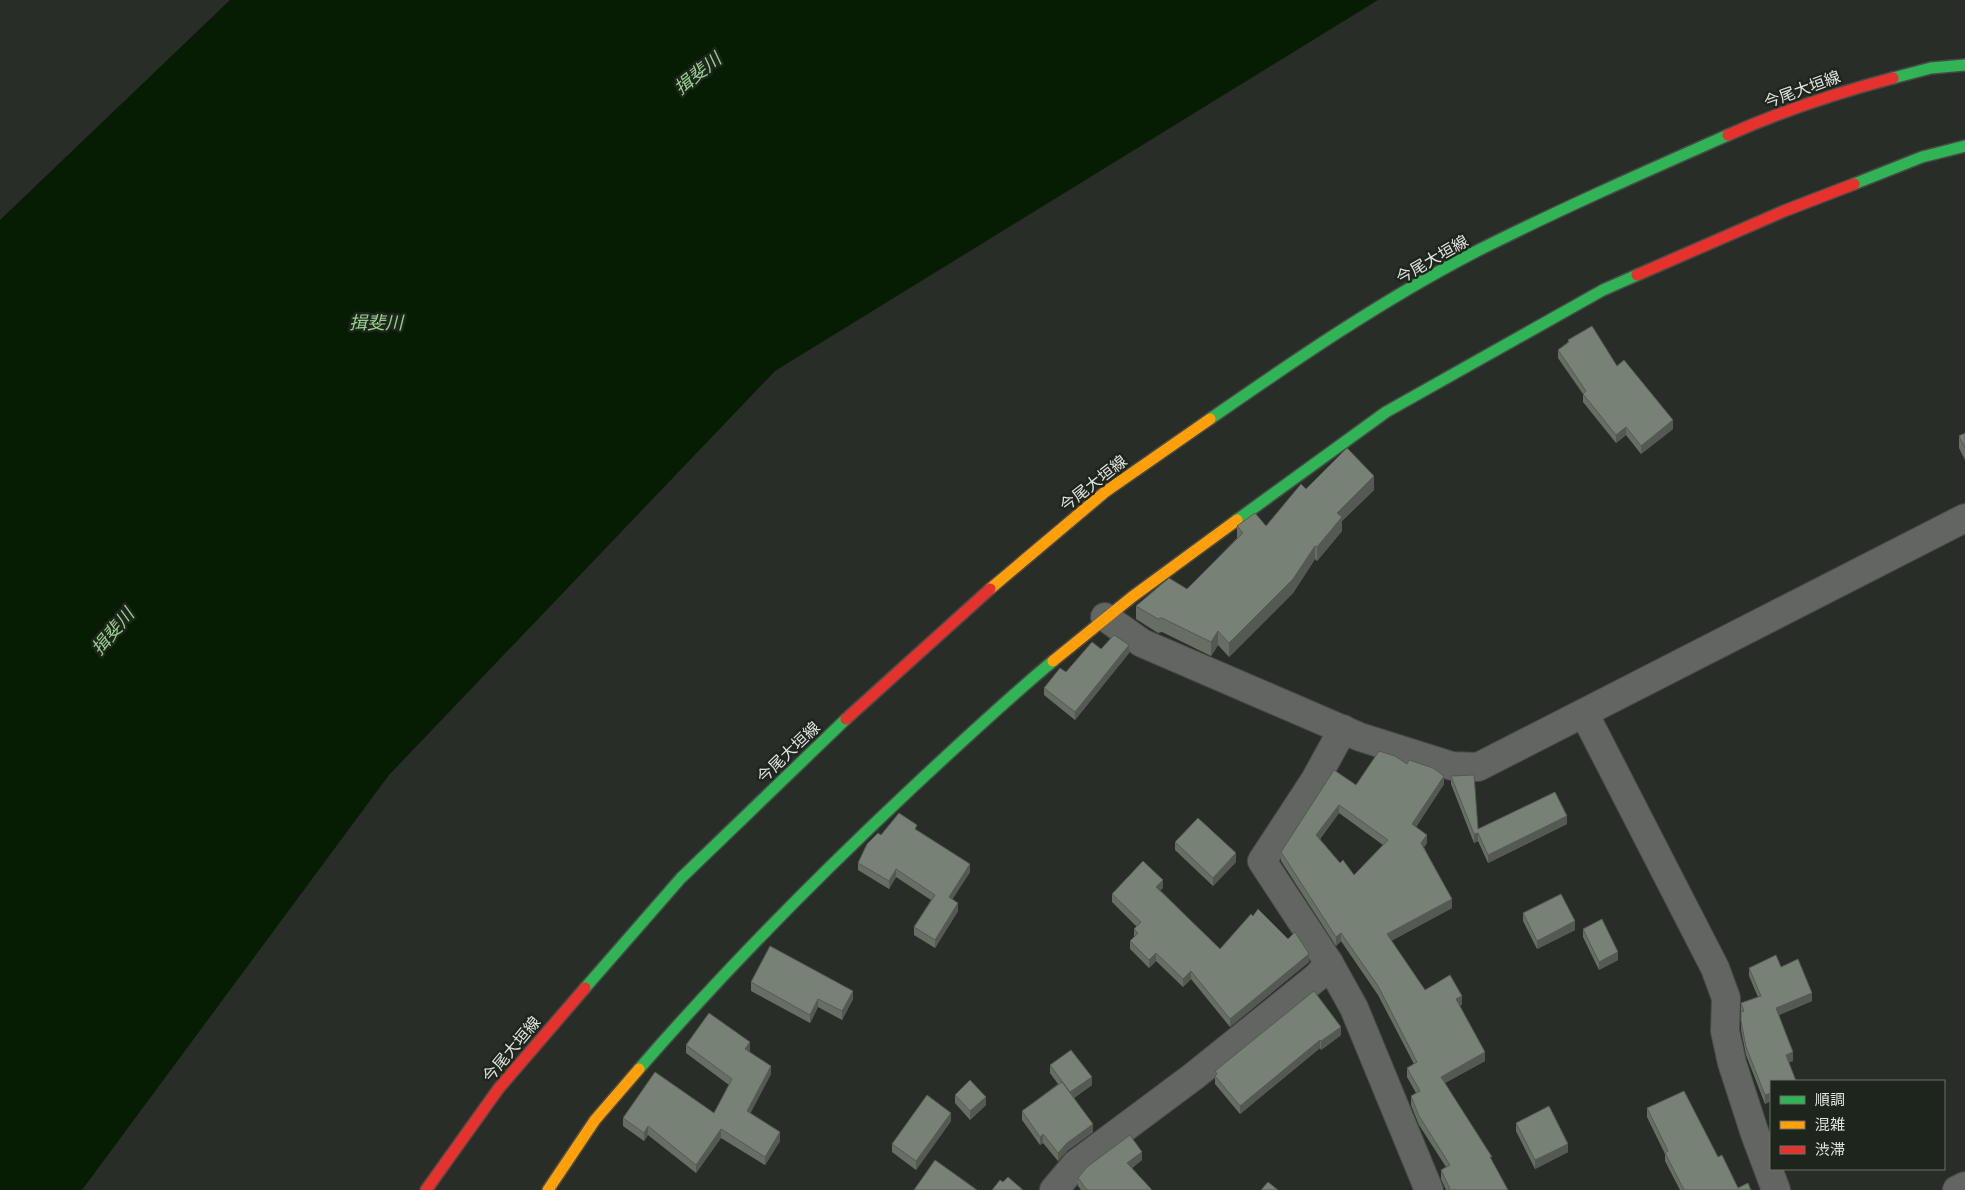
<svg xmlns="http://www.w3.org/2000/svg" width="1965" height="1190" font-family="Manrope,'Noto Sans JP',sans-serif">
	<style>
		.water { fill: #061d04 }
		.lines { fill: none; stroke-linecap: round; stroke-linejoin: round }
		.street-casing { stroke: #474b47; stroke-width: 30 }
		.fast-casing { stroke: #474b47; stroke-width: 14 }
		.slow-casing { stroke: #474b47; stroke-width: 14 }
		.jam-casing { stroke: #474b47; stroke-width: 14 }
		.street { stroke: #626561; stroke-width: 28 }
		.fast { stroke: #30b455; stroke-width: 11 }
		.slow { stroke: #ff9f0a; stroke-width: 11 }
		.jam { stroke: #e5322d; stroke-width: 11 }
		.wall { fill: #676f65; fill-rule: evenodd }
		.shaded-wall { fill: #545a53 }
		.building { fill: #788176; stroke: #545a53; fill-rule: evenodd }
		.labels { text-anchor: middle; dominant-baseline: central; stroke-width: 5; stroke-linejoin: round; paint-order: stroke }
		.street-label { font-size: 16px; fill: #e0e5df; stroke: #1e251c }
		.water-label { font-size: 18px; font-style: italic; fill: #97d08b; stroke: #1e251c }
	</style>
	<rect width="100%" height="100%" fill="#292d28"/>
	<polygon class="water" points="230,0 1378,0 775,371 389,775 82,1190 0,1190 0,220"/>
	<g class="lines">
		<g class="street-casing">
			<g id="street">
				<polyline points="1105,617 1142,643 1360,737 1452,766 1478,767 1965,518"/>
				<polyline points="1584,713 1715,968 1726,998 1725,1031 1732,1063 1755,1134 1776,1190"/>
				<polyline points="1343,729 1315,780 1262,861 1329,963 1354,1008 1429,1190"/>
				<polyline points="1054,1190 1076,1164 1194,1076 1317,977 1329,963"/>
				<polyline points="1957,1190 1965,1186"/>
			</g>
		</g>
		<g class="fast-casing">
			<g id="fast">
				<polyline points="1893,78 1931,68 1965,65"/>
				<polyline points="1854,184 1922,157 1965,146"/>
				<path d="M 1210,419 C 1295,360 1381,301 1473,253 C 1556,211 1642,173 1728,135"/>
				<polyline points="1237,520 1386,412 1603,290 1637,275"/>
				<polyline points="585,988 681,878 846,719"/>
				<path d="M 639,1069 C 725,970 817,877 913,787 C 959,744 1005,701 1053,661"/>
			</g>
		</g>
		<g class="slow-casing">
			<g id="slow">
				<polyline points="990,589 1105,492 1210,419"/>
				<polyline points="1053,661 1132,597 1237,520"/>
				<polyline points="548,1190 595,1120 639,1069"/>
			</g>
		</g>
		<g class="jam-casing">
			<g id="jam">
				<path d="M 1728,135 C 1782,111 1836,93 1893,78"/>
				<polyline points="1637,275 1784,211 1854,184"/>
				<polyline points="846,719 990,589"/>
				<polyline points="426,1190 499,1088 585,988"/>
			</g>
		</g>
		<use href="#street" class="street"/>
		<use href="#fast" class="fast"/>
		<use href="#slow" class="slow"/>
		<use href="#jam" class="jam"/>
	</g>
	<g class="wall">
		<polygon points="1568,340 1617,366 1673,429 1641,454 1626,435 1616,443 1583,402 1583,394 1558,358 1558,350 1568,342"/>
		<polygon points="1965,433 1965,460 1959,448 1959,436"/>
		<polygon points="1306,489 1374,490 1342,521 1342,531 1317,561 1315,559 1293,593 1229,657 1218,645 1211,656 1162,632 1158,633 1136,619 1136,606 1187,589 1237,538 1237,526 1266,526"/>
		<polygon points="1101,649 1129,653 1075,720 1044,695 1044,688 1066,672"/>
		<path d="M 1407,764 L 1444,784 L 1416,827 L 1427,843 L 1424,847 L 1452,908 L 1391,941 L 1425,990 L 1462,1004 L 1460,1006 L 1485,1061 L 1445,1083 L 1492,1161 L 1508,1190 L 1446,1190 L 1441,1179 L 1441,1170 L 1446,1167 L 1419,1125 L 1411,1105 L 1411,1096 L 1416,1093 L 1407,1077 L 1407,1068 L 1414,1064 L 1378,995 L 1341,941 L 1336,946 L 1281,861 L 1281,852 L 1356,785 ZM 1339,813 L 1383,845 L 1354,875 L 1340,863 L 1320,839 Z"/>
		<polygon points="1451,776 1478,829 1567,824 1488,863 1478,841 1474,843 1451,784"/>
		<polygon points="917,831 970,872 952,899 958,911 935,948 914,935 914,927 931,900 896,877 889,889 858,870 858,863 881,835"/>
		<polygon points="1175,842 1236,862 1213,886 1175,850"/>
		<polygon points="1163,888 1160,890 1220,949 1309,962 1230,1027 1191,979 1183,987 1156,961 1149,968 1130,949 1130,941 1134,937 1134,929 1137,927 1112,902 1112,894"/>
		<polygon points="1523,913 1575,930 1537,949 1523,921"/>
		<polygon points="1583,929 1618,960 1599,970 1583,937"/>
		<polygon points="1781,967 1812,1001 1779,1015 1793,1061 1789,1062 1771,1081 1771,1101 1765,1104 1746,1055 1741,1030 1741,1003 1758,997 1749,976 1749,968"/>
		<polygon points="751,982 853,999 842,1020 818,1007 810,1023 751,991"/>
		<polygon points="1314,991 1341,1035 1321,1050 1320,1048 1240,1114 1215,1084 1215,1071"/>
		<polygon points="686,1045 750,1050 749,1052 771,1074 750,1113 780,1141 765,1165 721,1138 696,1173 648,1135 644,1141 623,1126 623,1118 714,1113 729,1085 686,1053"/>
		<polygon points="1050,1065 1092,1085 1074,1098 1093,1132 1067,1151 1058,1161 1043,1143 1040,1145 1022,1120 1022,1111 1058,1084 1050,1073"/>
		<polygon points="955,1095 986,1105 970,1120 955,1103"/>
		<polygon points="1647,1108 1718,1157 1738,1188 1751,1190 1680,1190 1665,1161 1665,1154 1647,1117"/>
		<polygon points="951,1121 916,1170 892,1152 892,1144"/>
		<polygon points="1516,1123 1568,1152 1535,1169 1516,1131"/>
		<polygon points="1142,1160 1132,1168 1152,1190 1081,1190 1078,1186 1078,1178"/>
	</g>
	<g class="shaded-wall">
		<polygon points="1673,420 1673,429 1641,454 1641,446"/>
		<polygon points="1626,427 1626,435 1616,443 1616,435"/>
		<polygon points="1374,476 1374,490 1342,521 1342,531 1317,561 1317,547 1337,513"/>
		<polygon points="1315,546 1315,559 1293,593 1229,657 1229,643"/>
		<polygon points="1218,631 1218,645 1211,656 1211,642"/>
		<polygon points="1129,645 1129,653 1075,720 1075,712"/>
		<polygon points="1444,776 1444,784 1412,833 1412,824"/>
		<polygon points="1339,805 1339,813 1316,843 1316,835"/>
		<polygon points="1567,816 1567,824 1488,863 1488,855"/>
		<polygon points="1478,833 1478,841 1474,843 1474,834"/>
		<polygon points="1427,835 1427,843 1421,851 1421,843"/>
		<polygon points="1236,853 1236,862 1213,886 1213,878"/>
		<polygon points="970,864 970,872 949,905 949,897"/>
		<polygon points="896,869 896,877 889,889 889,881"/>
		<polygon points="1163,880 1163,888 1156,894 1156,887"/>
		<polygon points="1452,899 1452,908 1387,943 1387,934"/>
		<polygon points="958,903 958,911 935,948 935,940"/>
		<polygon points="1575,921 1575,930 1537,949 1537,941"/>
		<polygon points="1341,933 1341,941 1336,946 1336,937"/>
		<polygon points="1618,952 1618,960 1599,970 1599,962"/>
		<polygon points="1156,953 1156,961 1149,968 1149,960"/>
		<polygon points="1309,954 1309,962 1230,1027 1230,1019"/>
		<polygon points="1191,971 1191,979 1183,987 1183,979"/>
		<polygon points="853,991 853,999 842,1020 842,1011"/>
		<polygon points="1812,993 1812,1001 1776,1016 1776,1008"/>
		<polygon points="1462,996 1462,1004 1456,1008 1456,999"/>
		<polygon points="818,999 818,1007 810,1023 810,1015"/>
		<polygon points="1341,1027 1341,1035 1321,1050 1321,1041"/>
		<polygon points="1320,1040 1320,1048 1240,1114 1240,1106"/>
		<polygon points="750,1042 750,1050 745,1057 745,1049"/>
		<polygon points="1485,1052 1485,1061 1441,1085 1441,1077"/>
		<polygon points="1793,1052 1793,1061 1786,1063 1786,1055"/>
		<polygon points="771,1066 771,1074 747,1120 747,1111"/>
		<polygon points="1092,1077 1092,1085 1070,1100 1070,1092"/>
		<polygon points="1771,1093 1771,1101 1765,1104 1765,1095"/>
		<polygon points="986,1097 986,1105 970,1120 970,1111"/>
		<polygon points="951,1113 951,1121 916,1170 916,1161"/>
		<polygon points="1093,1124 1093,1132 1067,1151 1058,1161 1058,1153 1067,1143"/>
		<polygon points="648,1126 648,1135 644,1141 644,1133"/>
		<polygon points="721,1129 721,1138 696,1173 696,1165"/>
		<polygon points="780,1132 780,1141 765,1165 765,1157"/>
		<polygon points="1043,1134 1043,1143 1040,1145 1040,1137"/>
		<polygon points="1568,1144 1568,1152 1535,1169 1535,1160"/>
		<polygon points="1142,1152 1142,1160 1127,1171 1127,1163"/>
	</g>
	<g class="building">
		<polygon points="1592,326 1617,366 1624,360 1673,420 1641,446 1626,427 1616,435 1583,394 1586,391 1558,350 1569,342 1568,340"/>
		<polygon points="1965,433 1965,448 1959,436"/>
		<polygon points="1347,448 1374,476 1337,513 1342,517 1317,547 1315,546 1293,579 1229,643 1218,631 1211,642 1162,618 1158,619 1136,606 1169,578 1187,589 1243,533 1237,526 1255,513 1266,526 1301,484 1306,489"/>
		<polygon points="1114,635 1129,645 1075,712 1044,688 1060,668 1066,672 1092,642 1101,649"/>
		<path d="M 1379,751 L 1395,756 L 1407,764 L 1409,760 L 1433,768 L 1444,776 L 1412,824 L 1427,835 L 1421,843 L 1452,899 L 1387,934 L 1425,990 L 1450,975 L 1462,996 L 1456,999 L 1485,1052 L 1441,1077 L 1492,1157 L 1490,1157 L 1508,1190 L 1448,1190 L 1450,1189 L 1441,1170 L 1450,1165 L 1419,1116 L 1411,1096 L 1420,1091 L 1407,1068 L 1417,1062 L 1378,986 L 1341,933 L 1336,937 L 1281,852 L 1334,770 L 1356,785 ZM 1339,805 L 1388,840 L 1354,875 L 1343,860 L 1340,863 L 1316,835 Z"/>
		<polygon points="1474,775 1478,829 1555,792 1567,816 1488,855 1478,833 1474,834 1451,776"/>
		<polygon points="899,813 917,825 915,829 970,864 949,897 958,903 935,940 914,927 935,895 896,869 889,881 858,863 867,844 878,833 881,835"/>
		<polygon points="1198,818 1236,853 1213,878 1175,842"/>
		<polygon points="1143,861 1163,880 1156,887 1220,949 1251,914 1253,916 1258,909 1288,939 1295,932 1309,954 1230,1019 1191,971 1183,979 1156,953 1149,960 1130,941 1138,933 1134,929 1141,922 1112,894"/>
		<polygon points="1561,894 1575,921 1537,941 1523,913"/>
		<polygon points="1602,919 1618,952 1599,962 1583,929"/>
		<polygon points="770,946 853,991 842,1011 818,999 810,1015 751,982"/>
		<polygon points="1776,955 1781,967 1798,959 1812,993 1776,1008 1793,1052 1786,1055 1796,1081 1771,1081 1771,1093 1765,1095 1746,1047 1741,1021 1741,1012 1744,1011 1741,1003 1761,996 1749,968"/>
		<polygon points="1314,991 1341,1027 1321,1041 1320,1040 1240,1106 1215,1076 1217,1074 1215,1071"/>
		<polygon points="709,1013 750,1042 745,1049 771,1066 747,1111 780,1132 765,1157 721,1129 696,1165 648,1126 644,1133 623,1118 655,1072 714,1113 732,1079 686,1045"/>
		<polygon points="1071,1050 1092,1077 1070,1092 1050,1065"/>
		<polygon points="970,1080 986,1097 970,1111 955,1095"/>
		<polygon points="1062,1082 1093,1124 1067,1143 1058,1153 1043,1134 1040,1137 1022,1111"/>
		<polygon points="1684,1091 1718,1157 1722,1155 1738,1188 1748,1183 1751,1190 1684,1190 1665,1153 1668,1151 1647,1108"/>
		<polygon points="927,1095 951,1113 916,1161 892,1144"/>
		<polygon points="1549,1106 1568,1144 1535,1160 1516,1123"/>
		<polygon points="1130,1135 1142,1152 1127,1163 1152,1190 1087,1190 1078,1178 1087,1167"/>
		<polygon points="935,1160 977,1190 914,1190"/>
		<polygon points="1008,1177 1023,1190 992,1190 1000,1180 1003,1182"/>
		<polygon points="1268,1182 1278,1190 1261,1190"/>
	</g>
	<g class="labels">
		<g class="street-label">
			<text transform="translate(1802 89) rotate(-20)">今尾大垣線</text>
			<text transform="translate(1432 259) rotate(-30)">今尾大垣線</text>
			<text transform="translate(1093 483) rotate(-38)">今尾大垣線</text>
			<text transform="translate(788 752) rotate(-44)">今尾大垣線</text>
			<text transform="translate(511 1049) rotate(-50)">今尾大垣線</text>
		</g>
		<g class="water-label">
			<text transform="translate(697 73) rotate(-39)">揖斐川</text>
			<text x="376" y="322">揖斐川</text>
			<text transform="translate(112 631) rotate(-50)">揖斐川</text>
		</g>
	</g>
	<rect x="1770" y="1080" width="175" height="90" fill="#1e251c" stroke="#6c726a"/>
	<rect x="1780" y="1096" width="25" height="8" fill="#30b455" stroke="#6c726a"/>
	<text x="1815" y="1105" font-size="15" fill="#e0e5df">順調</text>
	<rect x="1780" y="1121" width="25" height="8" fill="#ff9f0a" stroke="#6c726a"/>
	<text x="1815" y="1130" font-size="15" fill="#e0e5df">混雑</text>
	<rect x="1780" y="1146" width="25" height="8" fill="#e5322d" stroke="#6c726a"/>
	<text x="1815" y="1155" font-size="15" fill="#e0e5df">渋滞</text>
</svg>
